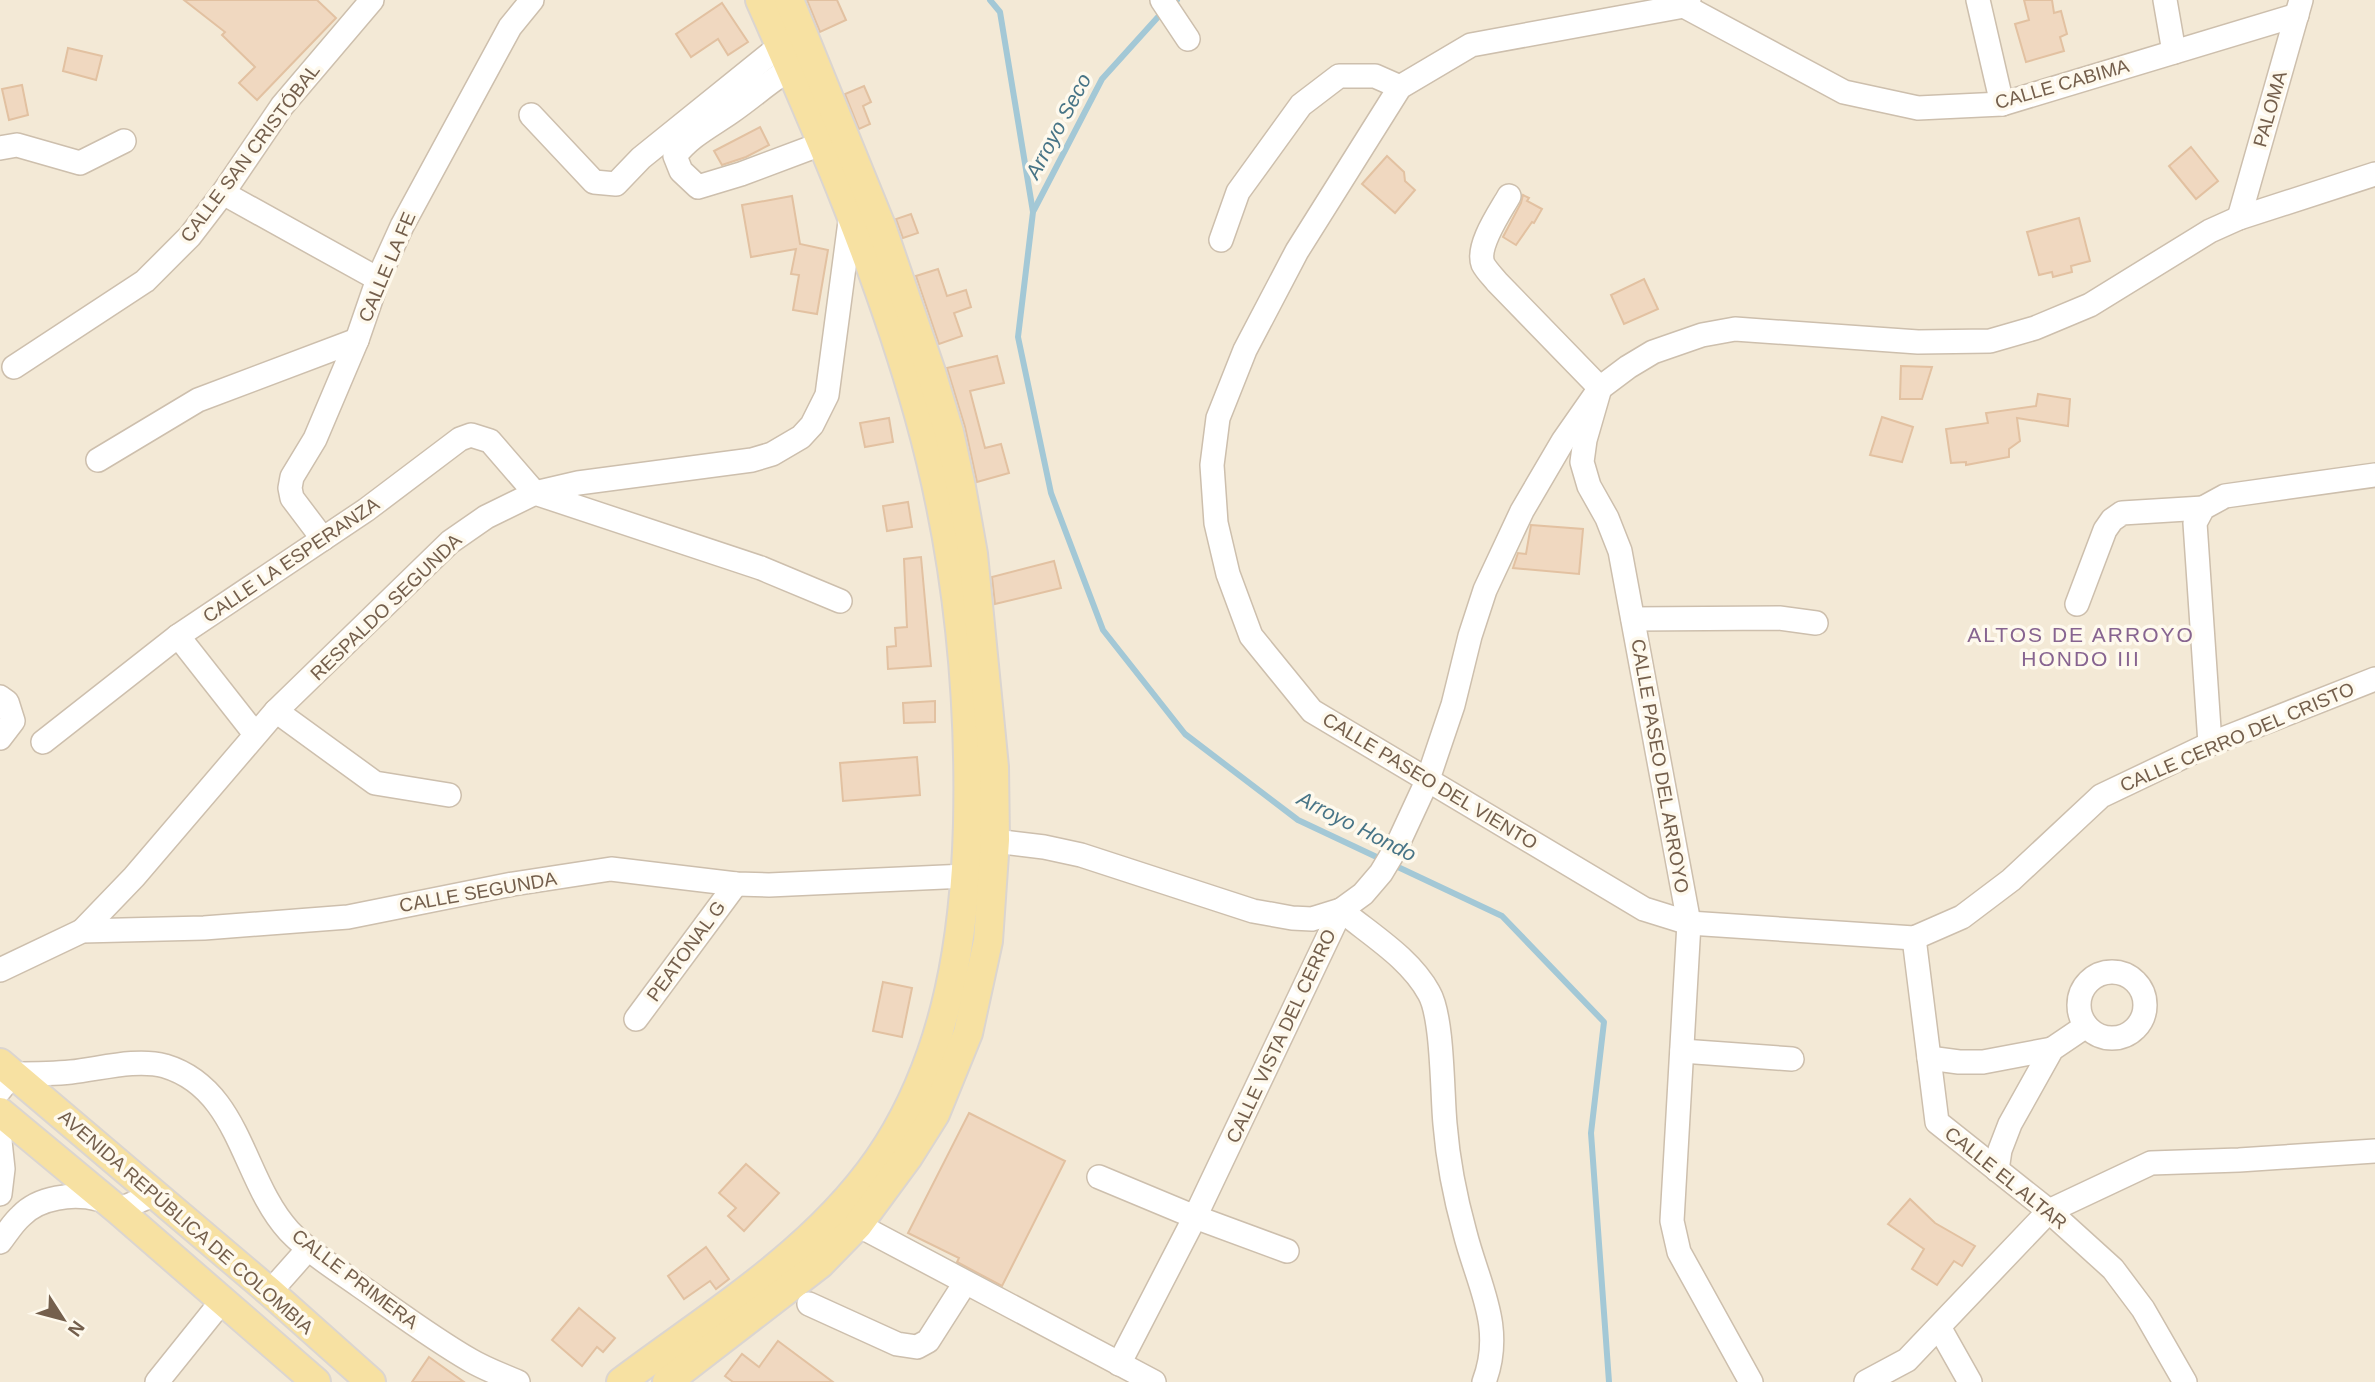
<svg xmlns="http://www.w3.org/2000/svg" width="2375" height="1382" font-family="Helvetica,sans-serif">
	<style>
		.residential { fill: #f3e9d6 }
		.lines { fill: none; stroke-linecap: round; stroke-linejoin: round }
		.stream { stroke: #a3c8d6; stroke-width: 6 }
		.building { fill: #f0d8c0; stroke: #e2c1a1; stroke-width: 2 }
		.minor-casing { stroke: #cdbfad; stroke-width: 26 }
		.major-casing { stroke: #dbd5d0; stroke-width: 32 }
		.minor { stroke: #fff; stroke-width: 23 }
		.major { stroke: #f7e1a2; stroke-width: 28 }
		.labels { text-anchor: middle; dominant-baseline: central; stroke-width: 7; stroke-linejoin: round; paint-order: stroke }
		.street-label { font-size: 19px; fill: #745f4c; stroke: #fef9ed }
		.water-label { font-size: 21px; font-style: italic; fill: #477486; stroke: #fef9ed }
		.neighbourhood-label { font-size: 21px; letter-spacing: 2px; fill: #876490; stroke: #fef9ed }
	</style>
	<rect width="100%" height="100%" fill="#fbf6e7"/>
	<rect class="residential" x="0" y="0" width="2375" height="1382"/>
	<g class="lines">
		<g class="stream">
			<polyline points="990,0 1000,12 1033,212 1018,337 1051,493 1103,630 1185,734 1298,820 1502,916 1604,1022 1591,1133 1609,1382"/>
			<polyline points="1034,210 1102,79 1158,17 1177,0"/>
		</g>
	</g>
	<g class="building">
		<polygon points="184,0 317,0 336,18 257,100 239,83 255,67 222,35 225,32"/>
		<polygon points="807,0 837,0 846,20 820,32"/>
		<polygon points="2024,0 2052,0 2054,13 2061,11 2067,34 2060,37 2064,51 2026,62 2015,24 2029,20"/>
		<polygon points="722,3 748,42 728,55 718,39 691,57 676,34"/>
		<polygon points="68,48 102,56 96,80 63,71"/>
		<polygon points="22,85 28,115 9,120 2,89"/>
		<polygon points="864,86 871,102 863,106 870,124 859,129 845,94"/>
		<polygon points="760,127 769,145 746,157 722,165 714,151"/>
		<polygon points="2191,147 2218,181 2196,199 2169,166"/>
		<polygon points="1387,156 1404,172 1405,181 1415,190 1395,213 1362,184"/>
		<polygon points="1523,195 1529,198 1527,201 1542,209 1534,223 1532,222 1516,245 1503,237 1521,203"/>
		<polygon points="792,196 800,244 828,250 817,314 793,310 799,275 791,274 796,249 751,257 742,205"/>
		<polygon points="911,214 918,233 903,238 896,219"/>
		<polygon points="2079,218 2090,261 2071,266 2072,272 2053,277 2052,272 2039,275 2027,232"/>
		<polygon points="938,269 947,296 966,290 971,307 954,313 962,336 939,344 916,276"/>
		<polygon points="1644,279 1658,309 1624,324 1611,295"/>
		<polygon points="997,356 1004,383 970,391 985,448 1001,444 1009,473 977,482 965,427 947,368"/>
		<polygon points="1901,366 1932,367 1922,399 1900,399"/>
		<polygon points="2038,394 2070,399 2068,426 2017,418 2020,441 2009,449 2009,457 1966,465 1966,462 1951,463 1946,429 1988,423 1986,413 2036,406"/>
		<polygon points="1882,417 1913,427 1902,462 1870,455"/>
		<polygon points="889,418 893,442 865,447 860,423"/>
		<polygon points="908,502 912,527 887,531 883,506"/>
		<polygon points="1531,525 1583,529 1579,574 1513,568 1518,553 1526,554"/>
		<polygon points="921,557 931,666 888,669 887,647 896,646 895,628 907,627 904,559"/>
		<polygon points="1054,561 1061,588 995,604 992,577"/>
		<polygon points="935,701 935,722 904,723 903,703"/>
		<polygon points="917,757 920,795 843,801 840,763"/>
		<polygon points="883,982 912,988 902,1037 873,1031"/>
		<polygon points="969,1113 1065,1161 1002,1286 957,1262 959,1258 908,1233"/>
		<polygon points="746,1164 779,1193 744,1231 728,1216 736,1208 719,1193"/>
		<polygon points="1910,1199 1935,1223 1975,1246 1962,1266 1954,1261 1937,1285 1912,1269 1924,1249 1888,1224"/>
		<polygon points="706,1247 729,1279 716,1289 710,1281 684,1299 668,1276"/>
		<polygon points="579,1308 615,1338 603,1352 597,1347 582,1366 552,1340"/>
		<polygon points="778,1341 833,1382 733,1382 725,1376 742,1354 759,1367"/>
		<polygon points="429,1357 464,1382 412,1382"/>
	</g>
	<g class="lines">
		<g class="minor-casing">
			<g id="minor">
				<polyline points="1162,0 1188,39"/>
				<polyline points="1689,0 1684,6 1844,92 1918,108 2002,104 2297,15"/>
				<polyline points="1978,0 2002,104"/>
				<polyline points="2165,0 2174,52"/>
				<polyline points="1684,6 1471,45 1400,87 1297,251 1245,350 1218,418 1212,465 1216,523 1228,574 1251,636 1312,711 1644,909 1689,923 1914,938 1962,917 2011,880 2101,796 2210,744 2375,679"/>
				<path d="M 804,61 C 777,74 756,95 731,112 C 711,126 690,136 675,156 L 681,171 L 698,187 L 741,174 L 821,144"/>
				<polyline points="531,115 594,182 616,184 641,158 781,45"/>
				<polyline points="0,148 17,145 80,163 124,141"/>
				<polyline points="223,193 378,279"/>
				<path d="M 1509,196 C 1500,212 1476,246 1483,264 C 1486,270 1493,277 1497,282 L 1600,388 L 1585,440 L 1582,462 L 1589,486 L 1607,518 L 1620,551 L 1689,923 L 1672,1221 L 1679,1252 L 1751,1382"/>
				<polyline points="2239,218 2301,0"/>
				<polyline points="1221,240 1238,192 1301,105 1339,76 1375,76 1400,87"/>
				<polyline points="14,367 145,281 190,236 223,193 282,106 372,0"/>
				<polyline points="98,460 198,400 357,340"/>
				<polyline points="323,539 292,498 290,488 292,477 315,439 357,340 378,279 402,226 510,27 532,0"/>
				<polyline points="2077,604 2105,530 2112,520 2122,513 2203,508"/>
				<polyline points="1633,619 1779,618 1816,623"/>
				<polyline points="178,636 255,734"/>
				<polyline points="0,697 7,702 13,721 0,738"/>
				<polyline points="276,711 375,783 449,795"/>
				<polyline points="43,742 178,636 366,510 460,439 471,435 490,441 535,493 761,568 840,601"/>
				<polyline points="2210,744 2195,523 2203,508 2225,496 2375,475"/>
				<polyline points="979,839 1044,847 1081,855 1253,911 1292,918 1312,919 1341,910 1363,894 1381,873 1396,848 1428,779 1453,705 1470,636 1485,590 1522,511 1563,441 1600,388 1628,367 1653,352 1702,335 1735,329 1918,342 1990,341 2035,328 2090,305 2210,231 2239,218 2375,174"/>
				<path d="M 1341,910 C 1371,935 1410,958 1429,993 C 1443,1017 1442,1093 1445,1124 C 1448,1161 1455,1197 1465,1233 C 1478,1285 1505,1327 1484,1382"/>
				<polyline points="82,931 134,877 276,711 450,542 486,517 535,493 578,483 752,460 772,454 801,437 812,425 827,395 851,214"/>
				<polyline points="1914,938 1937,1122 2049,1211 2113,1269 2143,1309 2185,1382"/>
				<polyline points="0,970 82,931 204,928 348,917 513,884 611,869 736,884 769,885 966,876"/>
				<circle cx="2112" cy="1005" r="33"/>
				<polyline points="636,1019 736,884"/>
				<polyline points="1682,1051 1792,1059"/>
				<polyline points="1929,1058 1959,1062 1983,1062 2052,1049"/>
				<path d="M 0,1090 L 13,1074 C 32,1074 52,1074 71,1072 C 100,1069 136,1058 165,1066 C 241,1089 242,1180 289,1231 C 310,1253 336,1269 360,1286 C 396,1311 432,1338 470,1360 C 485,1369 502,1375 518,1382"/>
				<polyline points="0,1141 3,1169 0,1194"/>
				<polyline points="1997,1170 2000,1150 2010,1124 2052,1049 2086,1026"/>
				<polyline points="1099,1177 1195,1217 1287,1251"/>
				<polyline points="846,1215 858,1225 1154,1382"/>
				<path d="M 0,1242 C 7,1233 13,1223 21,1216 C 39,1197 73,1193 98,1199 C 105,1201 112,1206 118,1210 L 155,1194"/>
				<polyline points="270,1292 308,1249"/>
				<polyline points="809,1304 897,1344 917,1347 928,1341 965,1283"/>
				<polyline points="1939,1327 1970,1382"/>
				<polyline points="1119,1364 1195,1217 1341,910"/>
				<polyline points="157,1382 222,1301"/>
				<polyline points="1866,1382 1907,1360 2049,1211 2151,1163 2239,1160 2375,1151"/>
			</g>
		</g>
		<g class="major-casing">
			<g id="major">
				<polyline points="0,1063 270,1292 371,1382"/>
				<polyline points="0,1112 118,1210 316,1382"/>
				<path d="M 621,1382 C 714,1312 825,1246 888,1145 C 948,1049 965,936 968,824 C 971,687 956,547 919,415 C 879,272 820,135 760,0"/>
				<polyline points="667,1382 820,1264 858,1225 908,1157 935,1114 968,1033 988,941 995,840 994,767 973,554 961,487 949,432 931,372 881,226 789,0"/>
			</g>
		</g>
		<use href="#minor" class="minor"/>
		<use href="#major" class="major"/>
	</g>
	<g class="labels">
		<g class="street-label">
			<text transform="translate(2062 84) rotate(-16)">CALLE CABIMA</text>
			<text transform="translate(2270 109) rotate(-74)">PALOMA</text>
			<text transform="translate(250 153) rotate(-53)">CALLE SAN CRISTÓBAL</text>
			<text transform="translate(387 267) rotate(-67)">CALLE LA FE</text>
			<text transform="translate(291 560) rotate(-34)">CALLE LA ESPERANZA</text>
			<text transform="translate(386 607) rotate(-44)">RESPALDO SEGUNDA</text>
			<text transform="translate(2237 737) rotate(-23)">CALLE CERRO DEL CRISTO</text>
			<text transform="translate(1660 766) rotate(80)">CALLE PASEO DEL ARROYO</text>
			<text transform="translate(1430 781) rotate(31)">CALLE PASEO DEL VIENTO</text>
			<text transform="translate(478 892) rotate(-10)">CALLE SEGUNDA</text>
			<text transform="translate(686 951) rotate(-54)">PEATONAL G</text>
			<text transform="translate(1281 1036) rotate(-65)">CALLE VISTA DEL CERRO</text>
			<text transform="translate(2006 1178) rotate(39)">CALLE EL ALTAR</text>
			<text transform="translate(186 1222) rotate(41)">AVENIDA REPÚBLICA DE COLOMBIA</text>
			<text transform="translate(355 1279) rotate(37)">CALLE PRIMERA</text>
		</g>
		<g class="water-label">
			<text transform="translate(1058 126) rotate(-62)">Arroyo Seco</text>
			<text transform="translate(1357 826) rotate(27)">Arroyo Hondo</text>
		</g>
		<g class="neighbourhood-label">
			<text x="2081" y="634">ALTOS DE ARROYO<tspan x="2081" dy="24">HONDO III</tspan></text>
		</g>
	</g>
	<g transform="translate(63 1319) rotate(126)" stroke="#fef9ed" stroke-width="5" paint-order="stroke">
	<path d="M0-5L12 26L0 18L-12 26Z" fill="#745f4c"/>
	<text y="-10" font-size="19" font-weight="bold" text-anchor="middle" fill="#745f4c">N</text>
	</g>
</svg>
